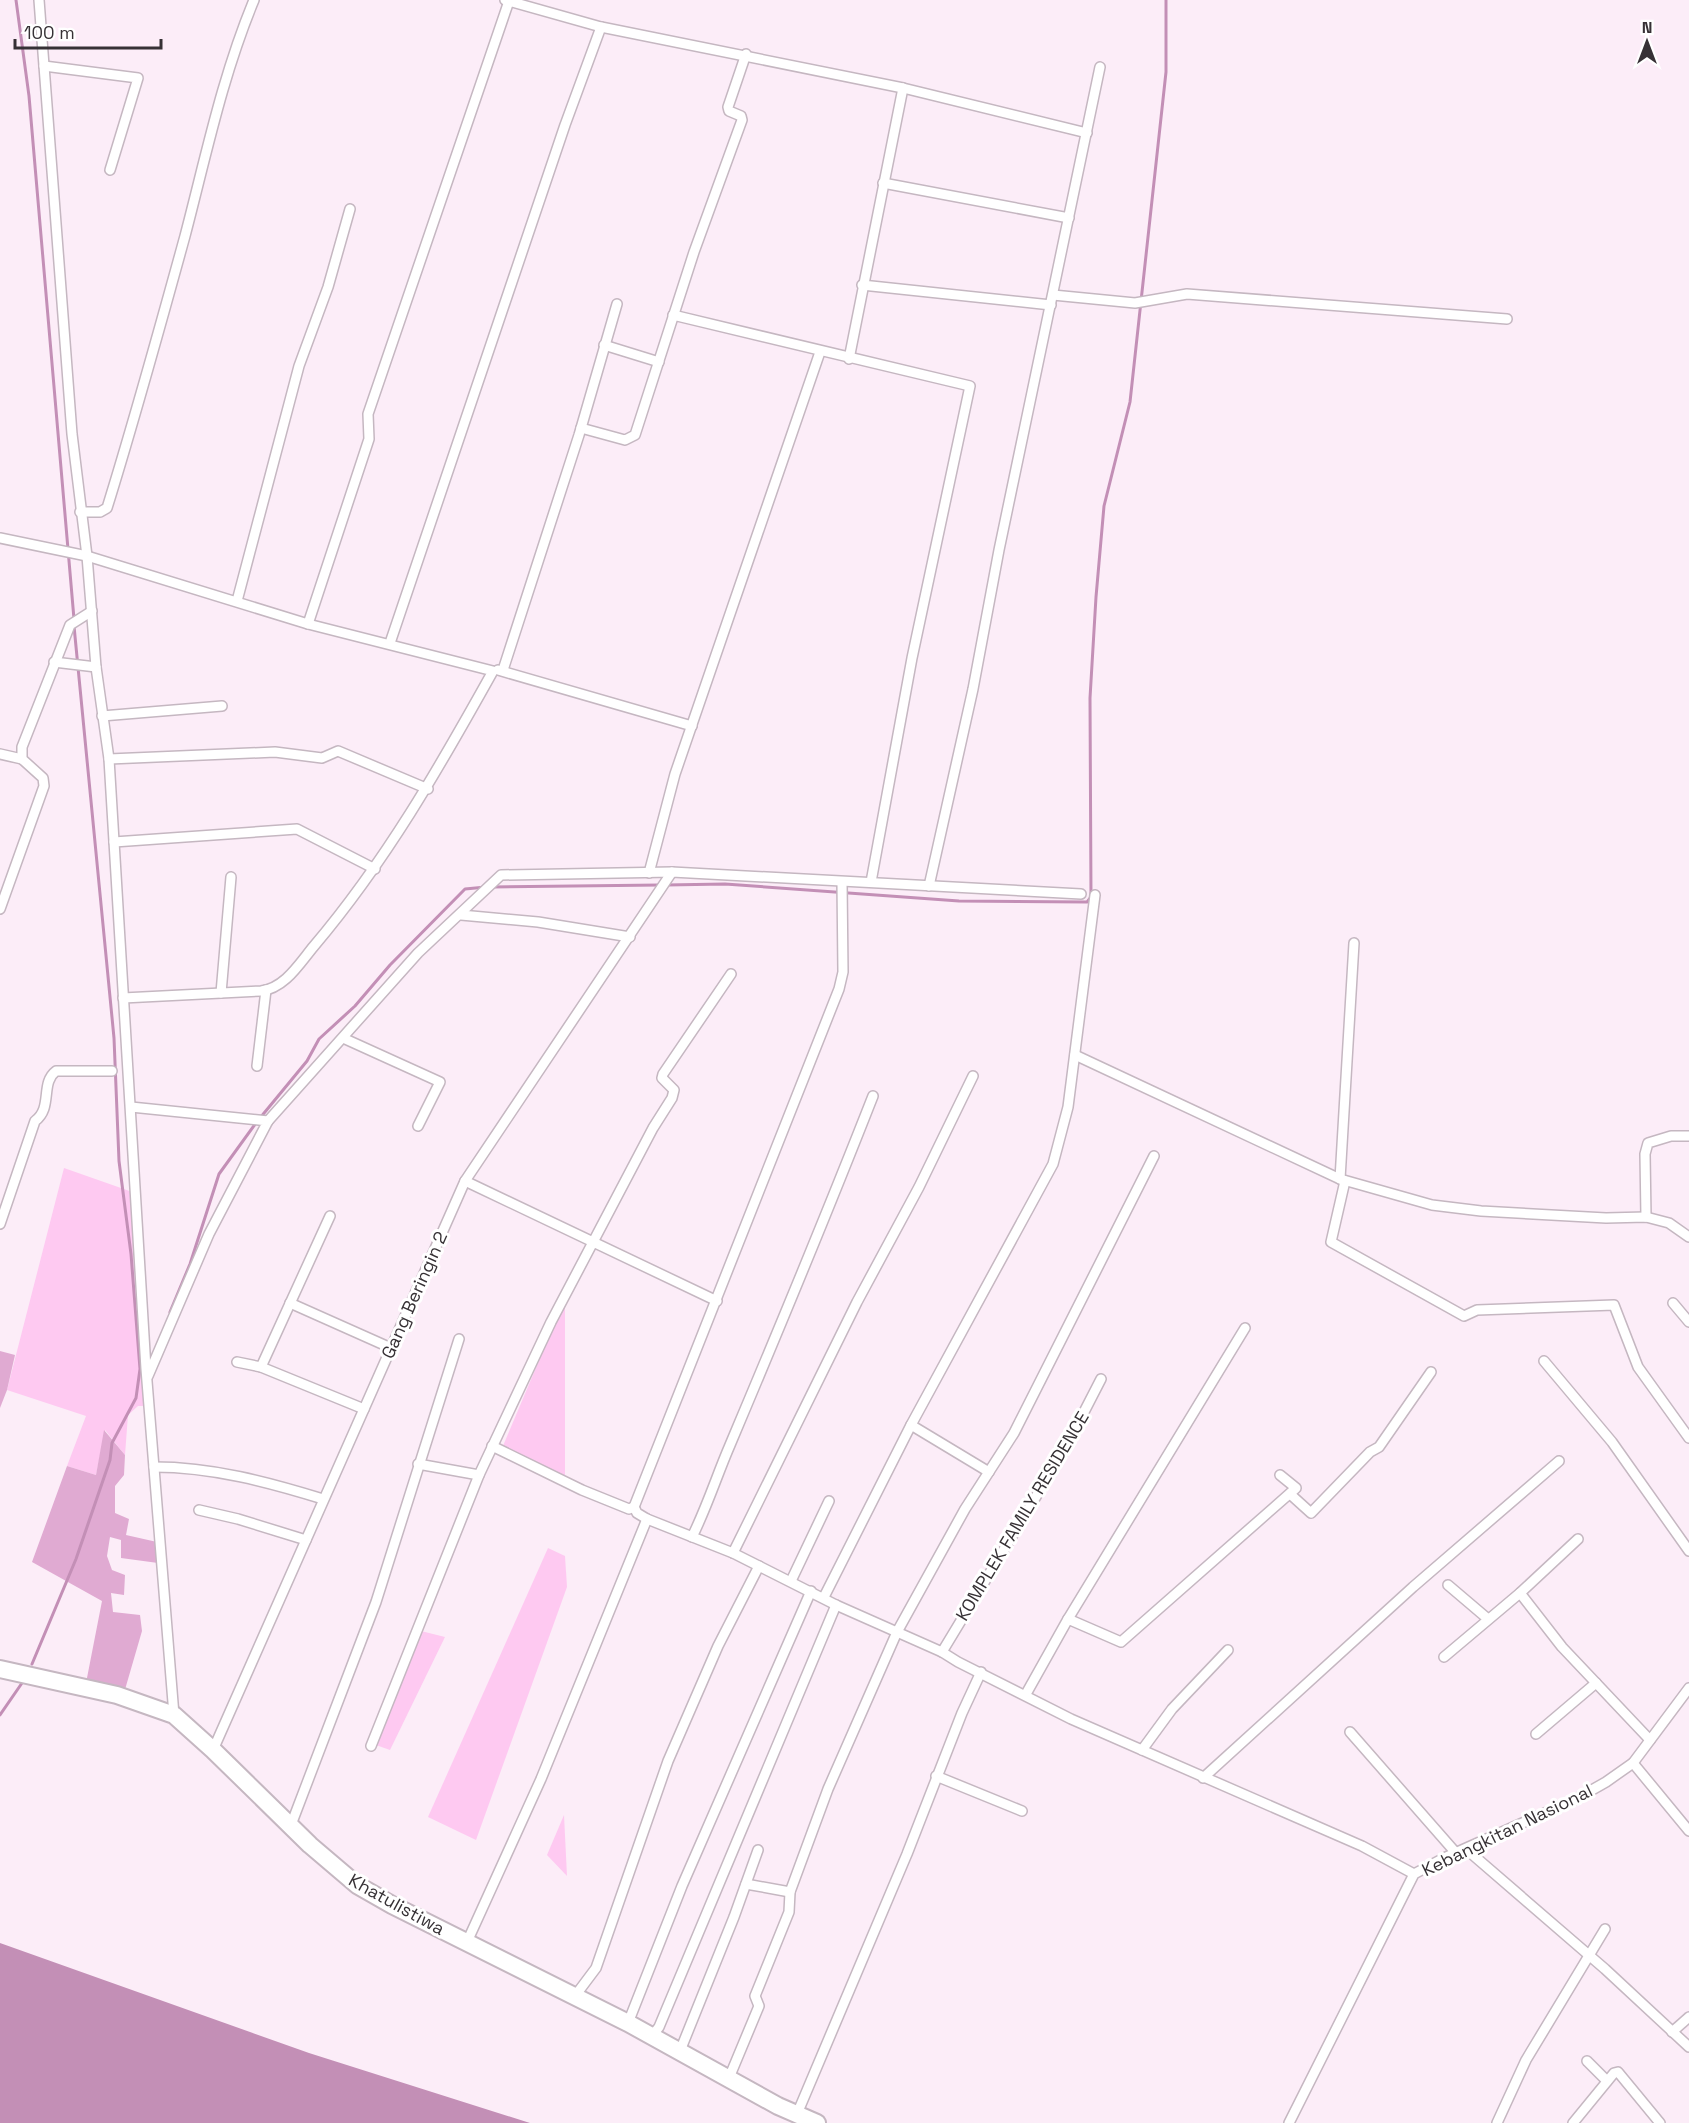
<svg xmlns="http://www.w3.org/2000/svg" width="1689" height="2123" font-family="'Space Grotesk',sans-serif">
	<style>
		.green { fill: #fec9f1 }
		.forest { fill: #e0aad2 }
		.water { fill: #c38fb6 }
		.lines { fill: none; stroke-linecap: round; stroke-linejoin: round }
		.stream { stroke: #c38fb6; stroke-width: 3 }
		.minor-casing { stroke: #c5b7c1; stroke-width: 12 }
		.trunk-casing { stroke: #c5b7c1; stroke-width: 20 }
		.minor { stroke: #fff; stroke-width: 9 }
		.trunk { stroke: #fff; stroke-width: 16 }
		.labels { text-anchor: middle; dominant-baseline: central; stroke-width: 6; stroke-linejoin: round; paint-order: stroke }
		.street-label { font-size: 18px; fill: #363135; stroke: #fff }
	</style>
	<rect width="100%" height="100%" fill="#fcedf8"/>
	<g class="green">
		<polygon points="64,1168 138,1194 149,1406 138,1406 128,1415 125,1455 105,1430 96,1475 67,1466 86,1416 7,1390"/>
		<polygon points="565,1299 565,1486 500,1453"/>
		<polygon points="548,1548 565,1556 567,1587 476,1840 428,1817"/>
		<polygon points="421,1631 445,1637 390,1750 373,1744"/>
		<polygon points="564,1815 567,1876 547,1855"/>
	</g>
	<g class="forest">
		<polygon points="0,1351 15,1355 7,1390 0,1408"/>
		<polygon points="104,1430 125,1455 124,1475 115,1486 115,1513 129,1519 126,1535 157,1542 158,1563 121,1558 121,1540 110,1537 107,1556 112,1570 125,1575 124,1595 111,1593 113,1612 140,1615 142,1631 124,1693 86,1683 102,1601 32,1562 67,1466 96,1475"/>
	</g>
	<polygon class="water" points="0,1943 309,2053 530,2123 0,2123"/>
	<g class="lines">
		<g class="stream">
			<polyline points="16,0 29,96 74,619"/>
			<polyline points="666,885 725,884 959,901 1087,902 1091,897 1090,698 1096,597 1104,506 1130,402 1166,72 1166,0"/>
			<polyline points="492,887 660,885"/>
			<polyline points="260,1118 307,1061 319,1039 355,1006 390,965 465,889 486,887"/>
			<polyline points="170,1312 190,1264 219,1174 256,1123"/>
			<polyline points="32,1664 76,1559 110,1460 112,1443 136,1398 140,1369 131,1254 119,1161 114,1038 74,626"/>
			<polyline points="0,1715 22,1683"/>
		</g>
		<g class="minor-casing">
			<g id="minor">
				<polyline points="39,0 72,434 87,556 96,667 109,759 146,1369 174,1715"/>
				<polyline points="505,0 601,27 903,88 1087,133"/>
				<polyline points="44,66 138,78 110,170"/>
				<polyline points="883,183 1069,218"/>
				<polyline points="862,285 1051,305"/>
				<polyline points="1053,295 1135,303 1187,294 1507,319"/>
				<polyline points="673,315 970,386 912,658 871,882"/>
				<polyline points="604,345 659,362"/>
				<polyline points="849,359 903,88"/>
				<polyline points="581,428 625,440 635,435 694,252 742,120 741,116 729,111 728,107 746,54"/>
				<path d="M 80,512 L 100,512 L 107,508 C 135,418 160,327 185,236 C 206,156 222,77 254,0"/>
				<path d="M 0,538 L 87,556 L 308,624 L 493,671 C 439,768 386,861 314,946 C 299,964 285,988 261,991 L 123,998"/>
				<polyline points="237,601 299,366 328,287 350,209"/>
				<polyline points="308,624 369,439 368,414 509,1"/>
				<polyline points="390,643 565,125 601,27"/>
				<polyline points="54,662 96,667"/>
				<polyline points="498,670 692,726"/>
				<polyline points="503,670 579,435 617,304"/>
				<polyline points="102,716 222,706"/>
				<polyline points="0,754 22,759"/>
				<polyline points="109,759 275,752 322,758 338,751 428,789"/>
				<polyline points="114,842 297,829 375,869"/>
				<polyline points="649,873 675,774 820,352"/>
				<polyline points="929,886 973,689 999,550 1100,67"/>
				<polyline points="0,909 44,786 43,778 22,759 22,747 70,625 92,611"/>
				<polyline points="461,915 538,922 630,937"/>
				<polyline points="221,993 231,877"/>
				<polyline points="343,1038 440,1082 418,1126"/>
				<polyline points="1075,1055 1340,1179 1432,1205 1481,1211 1606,1218 1646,1217 1669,1223 1689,1237"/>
				<polyline points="257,1066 266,990"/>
				<polyline points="131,1107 268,1121 209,1234 148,1376"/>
				<polyline points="268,1121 418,953 501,875 672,872 1081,894"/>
				<polyline points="1340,1179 1354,943"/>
				<polyline points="465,1181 717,1301"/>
				<polyline points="1345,1181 1331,1242 1464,1316 1477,1310 1614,1305 1638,1367 1689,1438"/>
				<polyline points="1646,1217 1645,1154 1648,1143 1671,1136 1689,1136"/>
				<path d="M 0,1224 L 35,1121 C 53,1108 40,1083 56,1071 L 112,1071"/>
				<polyline points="290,1303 391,1348"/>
				<polyline points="1673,1303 1689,1322"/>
				<polyline points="1544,1361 1612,1442 1689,1551"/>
				<polyline points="237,1362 261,1367 364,1409"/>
				<polyline points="261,1367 330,1216"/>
				<polyline points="911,1425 989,1472"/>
				<polyline points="492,1446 582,1490 629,1509 634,1507"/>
				<polyline points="418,1464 479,1475"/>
				<path d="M 154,1467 C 212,1467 268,1482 323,1499"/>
				<polyline points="1290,1494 1311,1513 1370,1452 1379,1447 1431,1372"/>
				<polyline points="634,1507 637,1513 647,1519 733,1553 836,1605 942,1652 958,1662 1071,1719 1362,1846 1414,1874"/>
				<polyline points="634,1507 839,989 843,972 842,882"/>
				<polyline points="199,1510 238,1519 306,1540"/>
				<path d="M 692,1537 C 707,1507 717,1475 730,1445 C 779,1329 827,1213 873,1096"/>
				<polyline points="733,1553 857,1302 919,1187 973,1076"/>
				<polyline points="791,1581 829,1501"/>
				<polyline points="1448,1585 1488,1619"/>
				<polyline points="1520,1593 1562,1647 1650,1740"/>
				<polyline points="824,1597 911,1425 1053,1164 1068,1107 1095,895"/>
				<polyline points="1068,1619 1245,1328"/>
				<polyline points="942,1652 1066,1447 1101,1379"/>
				<polyline points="1444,1657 1520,1593 1578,1539"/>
				<polyline points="1026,1694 1068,1619 1121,1642 1296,1488 1280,1475"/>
				<polyline points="1350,1732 1456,1853"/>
				<polyline points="1536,1734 1596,1683"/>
				<polyline points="371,1746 479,1475 551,1322 653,1128 672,1098 674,1090 662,1078 663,1074 731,974"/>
				<polyline points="213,1750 465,1181 672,872"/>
				<polyline points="1142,1750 1172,1709 1228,1650"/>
				<polyline points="1633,1763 1689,1831"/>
				<polyline points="936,1776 1022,1811"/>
				<polyline points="1203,1778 1413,1587 1559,1461"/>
				<polyline points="291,1825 376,1602 459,1339"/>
				<polyline points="1466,1849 1605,1969 1689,2047"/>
				<polyline points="746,1884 790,1892"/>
				<polyline points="467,1942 541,1779 647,1519"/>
				<polyline points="575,1996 596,1968 668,1761 718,1646 759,1566"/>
				<polyline points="628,2023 682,1886 811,1591"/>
				<polyline points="1672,2032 1689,2017"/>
				<polyline points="652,2036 659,2027 836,1605"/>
				<polyline points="680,2051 734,1917 758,1850"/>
				<polyline points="1587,2061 1607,2081"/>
				<polyline points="729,2078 759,2006 755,1996 789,1912 790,1892 828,1789 897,1632 965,1509 1014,1433 1154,1156"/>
				<polyline points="797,2114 907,1854 962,1713 981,1672"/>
				<polyline points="1289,2123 1414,1874 1446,1857 1576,1799 1606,1782 1633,1763 1689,1688"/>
				<polyline points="1497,2123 1526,2060 1605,1929"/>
				<polyline points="1573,2123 1614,2073 1618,2072 1660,2123"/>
			</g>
		</g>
		<g class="trunk-casing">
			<polyline id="trunk" points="0,1669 117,1695 174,1715 213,1750 310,1845 357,1885 392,1905 628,2023 778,2106 817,2123"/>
		</g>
		<use href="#minor" class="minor"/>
		<use href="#trunk" class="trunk"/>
	</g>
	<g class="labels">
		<g class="street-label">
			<text transform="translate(414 1295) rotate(-66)">Gang Beringin 2</text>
			<text transform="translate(1022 1516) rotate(-59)">KOMPLEK FAMILY RESIDENCE</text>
			<text transform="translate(1507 1830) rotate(-26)">Kebangkitan Nasional</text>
			<text transform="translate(397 1904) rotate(29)">Khatulistiwa</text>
		</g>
	</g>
	<g transform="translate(1647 42)" stroke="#ffffff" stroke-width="4.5" paint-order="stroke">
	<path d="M0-4.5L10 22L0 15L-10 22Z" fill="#363135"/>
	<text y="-9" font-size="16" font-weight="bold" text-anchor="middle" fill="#363135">N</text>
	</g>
	<path d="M15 39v9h146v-9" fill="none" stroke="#363135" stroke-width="3"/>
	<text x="24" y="39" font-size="18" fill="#363135" stroke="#ffffff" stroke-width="4.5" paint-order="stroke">100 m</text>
</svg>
